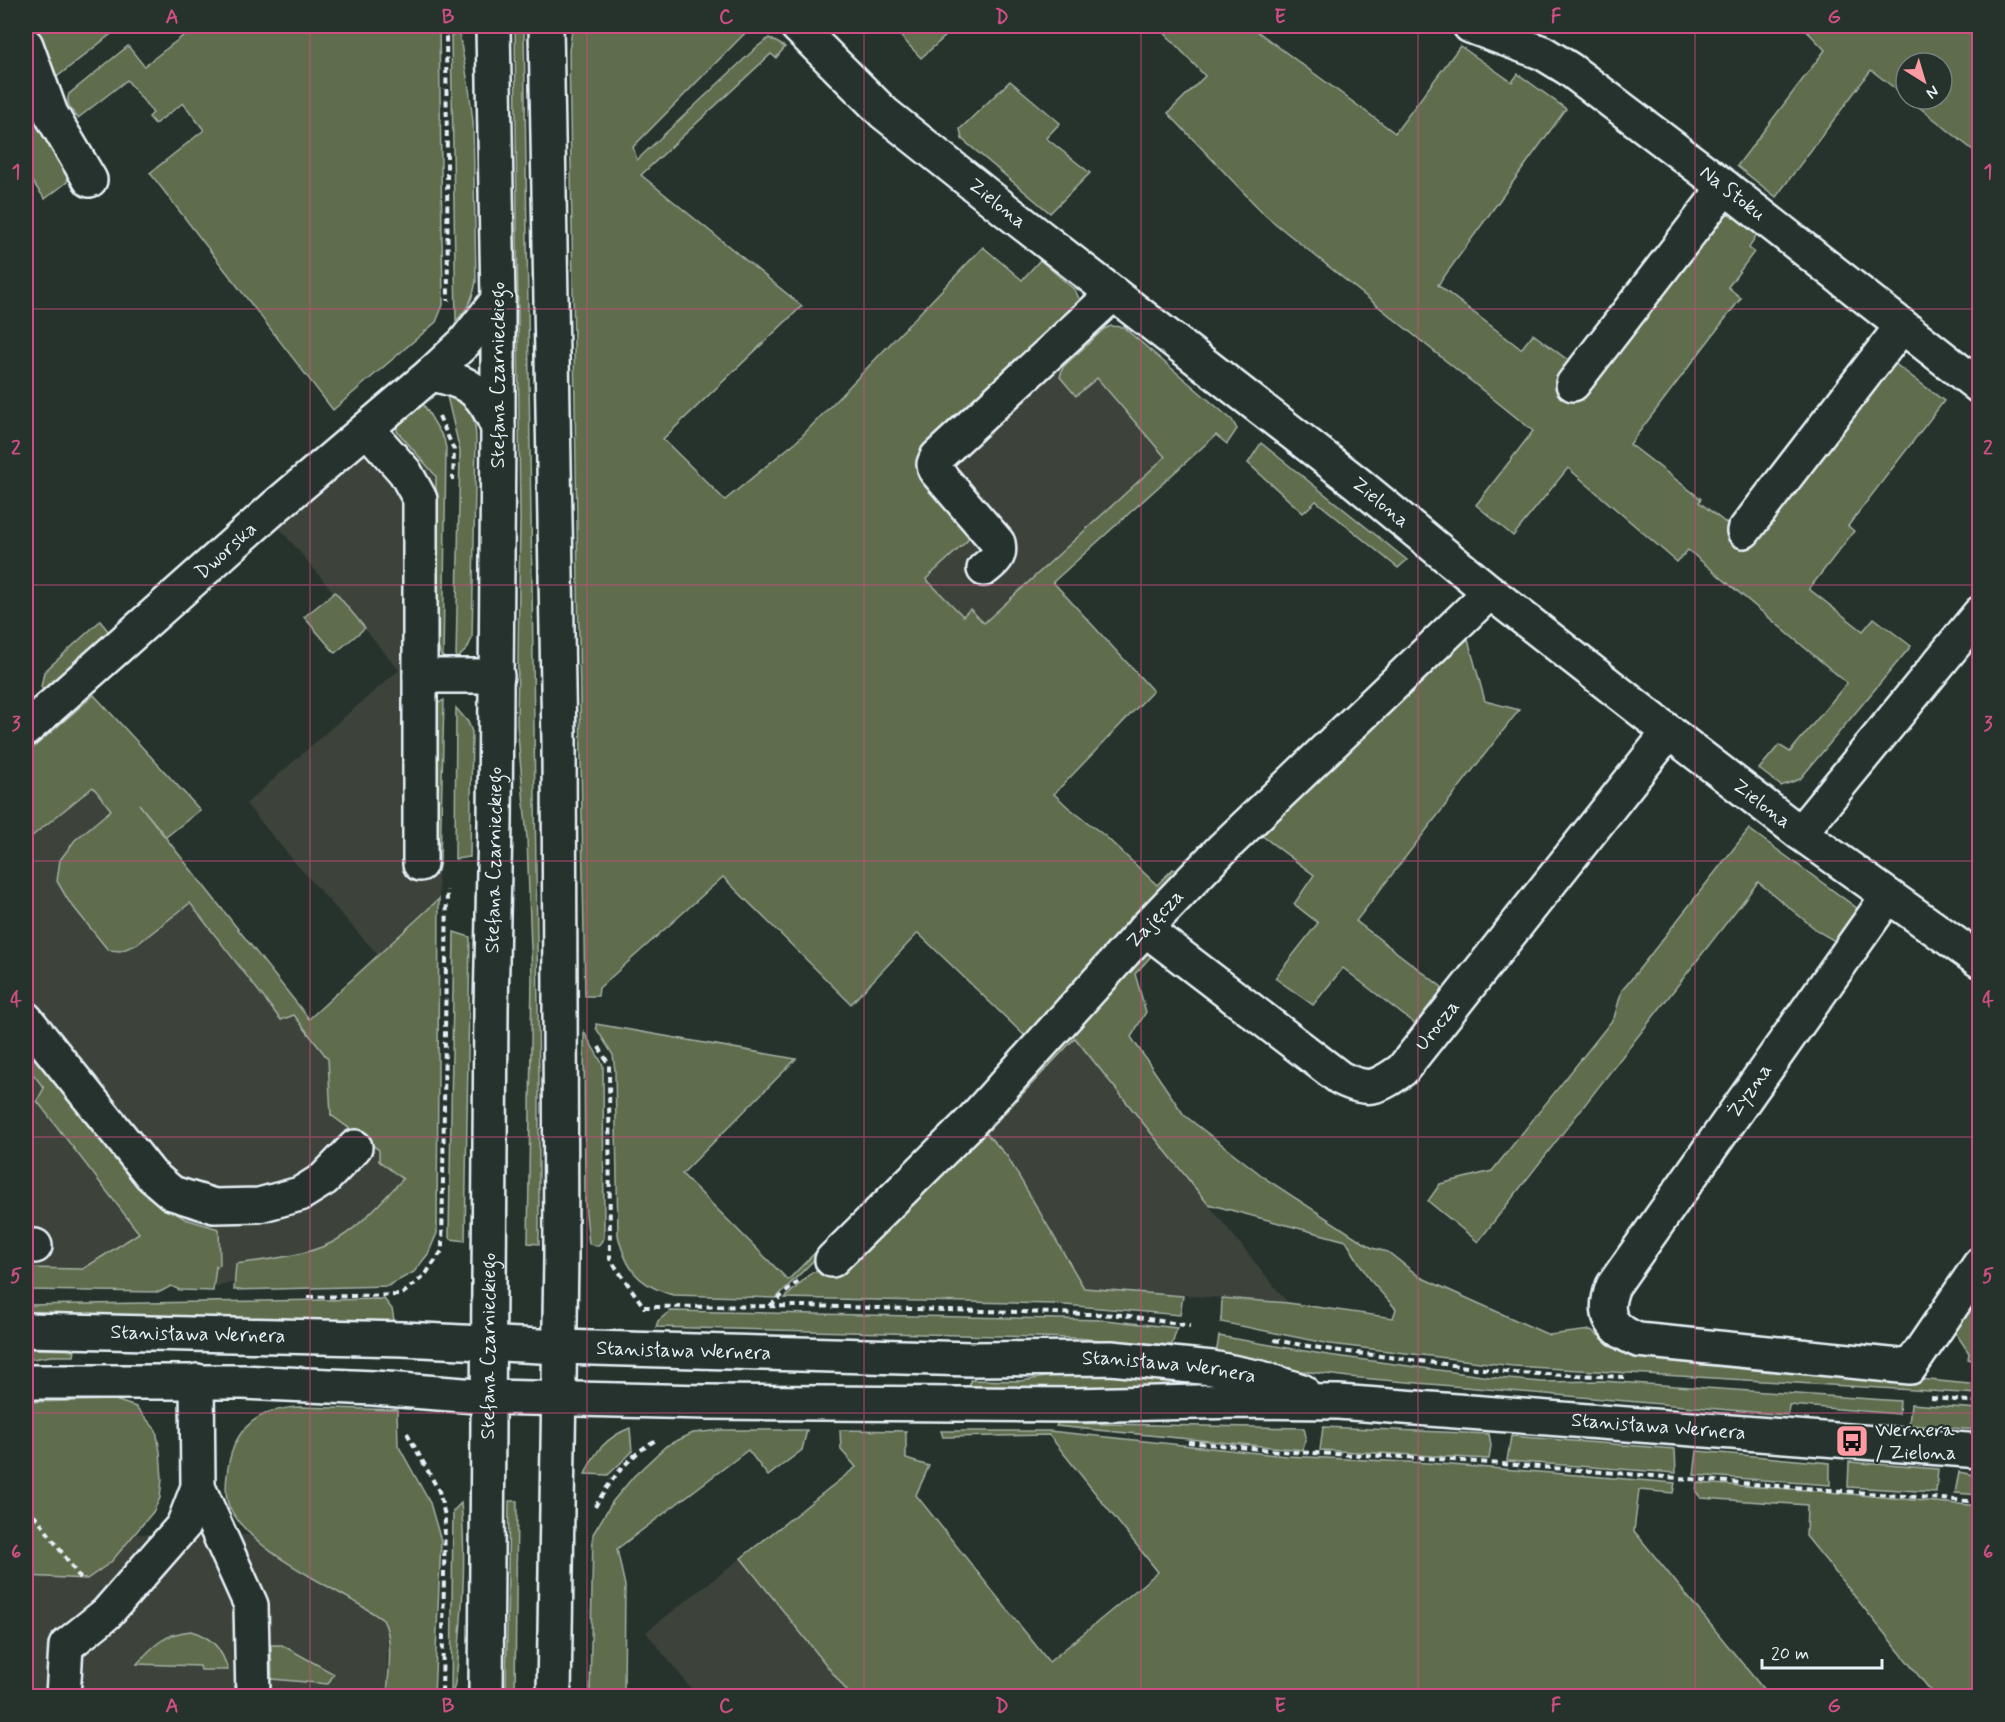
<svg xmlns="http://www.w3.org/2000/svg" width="2005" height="1722" font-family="Mynerve,sans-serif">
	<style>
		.built { fill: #3c433a }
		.green { fill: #5f6d4e; stroke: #a4afa3; stroke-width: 1.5 }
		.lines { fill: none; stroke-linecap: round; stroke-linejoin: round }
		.minor-casing { stroke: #e8f1f8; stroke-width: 38 }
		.major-casing { stroke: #e8f1f8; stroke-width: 38 }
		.path { stroke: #e8f1f8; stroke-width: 4; stroke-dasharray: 6 4.5; stroke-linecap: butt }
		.minor { stroke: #26332d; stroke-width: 33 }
		.major { stroke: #26332d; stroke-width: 33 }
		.grid { fill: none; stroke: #cc4e82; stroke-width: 1.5; stroke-opacity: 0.55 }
		.labels { text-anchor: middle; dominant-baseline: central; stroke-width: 4.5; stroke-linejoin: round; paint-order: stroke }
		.street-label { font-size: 20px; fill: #e8f1f8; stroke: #26332d }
		.poi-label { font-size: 20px; fill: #e8f1f8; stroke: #26332d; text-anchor: start }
		.neatline { fill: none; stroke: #cc4e82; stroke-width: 2 }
		.grid-label { font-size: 20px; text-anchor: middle; font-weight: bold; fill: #cc4e82 }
	</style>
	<rect width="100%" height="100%" fill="#26332d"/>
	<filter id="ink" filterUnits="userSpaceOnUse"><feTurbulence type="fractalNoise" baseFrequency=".0167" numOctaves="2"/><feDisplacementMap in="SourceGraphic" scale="12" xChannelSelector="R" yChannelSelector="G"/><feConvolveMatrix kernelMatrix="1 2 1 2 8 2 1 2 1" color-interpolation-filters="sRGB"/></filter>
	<g filter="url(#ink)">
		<g class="built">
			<polygon points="1067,337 1209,442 987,641 921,575 919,452"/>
			<polygon points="400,418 397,431 436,476 433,710 439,899 379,956 298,866 246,804 329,730 399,670 276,524"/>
			<polygon points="88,740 425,1162 323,1261 211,1288 180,1290 171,1286 160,1292 26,1290 26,797"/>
			<polygon points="1075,1037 1160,1145 1288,1303 1084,1288 1007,1156 986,1133"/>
			<polygon points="136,1534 251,1535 295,1567 375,1614 383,1620 387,1627 387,1696 26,1696 26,1540"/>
			<polygon points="741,1558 851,1696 697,1696 646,1632"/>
		</g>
		<g class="green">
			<polygon points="29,26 113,26 116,30 58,76 52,77 47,75"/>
			<path d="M 196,26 L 439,26 L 443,305 L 436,322 L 333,410 L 150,173 L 204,130 L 183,103 L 155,124 L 149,117 L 153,113 L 127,80 L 78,118 C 72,111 65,104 69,94 L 128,46 L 144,66 Z"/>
			<polygon points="515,26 524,26 539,1080 539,1244 528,1243 532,977 527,838 517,724 520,518"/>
			<polygon points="575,26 752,26 633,147 637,160 757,47 769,38 785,47 776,58 771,54 641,175 802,306 663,439 725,500 798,440 983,247 1022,280 1040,260 1075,290 1081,303 938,445 969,528 969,535 967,541 926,579 963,616 970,609 984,623 1165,457 1097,378 1076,396 1060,377 1063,367 1104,329 1111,326 1123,327 1232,420 1237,429 1227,444 1216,435 1053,582 1153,691 1054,794 1068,807 1105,836 1157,885 1173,869 1183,875 1027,1038 918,933 851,1004 723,877 599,988 598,996 585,996 569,51 572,30"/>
			<polygon points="891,26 957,26 921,58"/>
			<path d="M 1158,26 L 1250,26 L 1395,133 L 1460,46 L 1512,82 L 1518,74 L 1566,109 L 1438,285 L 1521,349 L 1533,334 L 1569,361 L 1557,377 L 1584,398 L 1710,235 L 1706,227 C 1726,205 1738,215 1759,230 L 1749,248 L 1754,252 L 1728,287 L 1741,298 L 1630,444 L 1701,499 L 1699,502 L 1753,544 L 1894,363 L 1944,401 L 1848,526 L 1854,531 L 1809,589 L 1863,631 L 1874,618 L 1911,646 L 1800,779 L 1781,786 L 1759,769 L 1779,745 L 1790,752 L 1847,683 L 1688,550 L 1677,562 L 1568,468 L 1513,536 L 1476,505 L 1533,431 L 1266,216 L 1168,113 L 1205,76 Z"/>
			<polygon points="1802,26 1979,26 1979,155 1909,99 1942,99 1942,63 1906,63 1906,97 1871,70 1776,197 1737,166 1825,50"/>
			<path d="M 459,33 L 469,88 L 473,122 L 476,281 C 473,298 468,309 456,321 L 451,35 Z"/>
			<polygon points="1010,81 1060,123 1046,138 1090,173 1050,213 962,139 960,129"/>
			<polygon points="29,120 36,120 69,174 67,182 45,199 26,173 26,123"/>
			<path d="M 446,392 C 471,405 475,410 476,439 L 472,638 L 467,649 L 456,660 L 460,451 Z"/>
			<polygon points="421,400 444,439 446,448 443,663 434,633 436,476 397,431 397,420"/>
			<polygon points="1261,443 1407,560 1398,568 1316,501 1303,513 1248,463"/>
			<polygon points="335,592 365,628 335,653 304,617"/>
			<polygon points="100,621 109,632 45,691 41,687 44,672"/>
			<polygon points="1467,636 1485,701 1519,710 1356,921 1443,988 1415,1024 1343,968 1313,1005 1275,978 1318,923 1294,904 1314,875 1257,832"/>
			<path d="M 94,695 L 200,810 L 166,837 L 139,804 L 309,1019 L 439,899 L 437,1233 L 428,1254 L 414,1272 L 388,1286 L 234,1290 L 236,1264 C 264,1260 305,1256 331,1243 C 359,1229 381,1201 403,1179 L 379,1161 L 379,1150 L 331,1115 L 328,1059 L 294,1015 L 281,1020 L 190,903 L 136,945 L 120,951 L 108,950 L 68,900 L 57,881 L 60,860 L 75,840 L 111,810 L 93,787 L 26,841 L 26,754 Z"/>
			<polygon points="444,700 440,862 438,871 433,873 433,706"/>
			<polygon points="456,708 468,722 472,732 470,857 455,859"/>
			<polygon points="1749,829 1858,909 1835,941 1819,932 1758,882 1478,1242 1428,1201 1440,1184 1492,1171 1614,1018 1622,990 1629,982"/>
			<polygon points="454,932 470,937 465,1241 451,1239 449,1235"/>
			<polygon points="1150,947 1153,954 1135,974 1146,1012 1131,1037 1184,1115 1269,1181 1372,1248 1388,1252 1420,1277 1549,1335 1591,1330 1621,1352 1628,1354 1668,1354 1979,1385 1979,1394 1513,1366 1330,1344 1221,1322 1222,1298 1288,1303 1393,1318 1396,1309 1369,1279 1346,1241 1208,1204 1075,1038 986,1133 1007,1156 1084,1288 1183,1296 1180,1315 1053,1304 785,1298 812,1272 825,1271 871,1238 979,1140 1011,1097"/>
			<path d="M 596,1024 L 796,1059 L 682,1174 L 788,1280 L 899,1168 L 902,1172 L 776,1298 L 673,1295 C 638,1285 626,1269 618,1235 L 615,1071 L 613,1055 L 596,1028 Z"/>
			<polygon points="584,1032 603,1065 604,1238 598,1246 589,1244 585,1203"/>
			<polygon points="26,1043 163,1205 185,1219 219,1229 220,1265 216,1266 213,1291 180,1290 171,1286 160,1292 26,1290 26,1268 83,1269 139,1233 37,1101 44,1088 26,1065"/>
			<polygon points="1979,1291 1979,1362 1968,1359 1969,1353 1953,1329"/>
			<polygon points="384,1299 392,1309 394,1320 369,1324 26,1319 26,1305"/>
			<polygon points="670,1311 1105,1320 1177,1328 1172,1345 1074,1338 656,1327 658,1321"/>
			<polygon points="1219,1336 1328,1355 1497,1378 1542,1382 1602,1381 1900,1401 1899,1414 1789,1405 1788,1415 1349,1377 1302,1371 1216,1355"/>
			<polygon points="26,1349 75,1350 74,1356 51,1356 26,1360"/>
			<polygon points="1071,1373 1155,1374 1220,1386 970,1391 970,1380 1021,1381"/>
			<polygon points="115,1400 136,1407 156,1430 160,1451 162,1479 160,1498 153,1512 111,1562 87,1579 26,1576 26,1402"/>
			<polygon points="1911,1404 1979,1409 1979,1430 1909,1425"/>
			<path d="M 300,1407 L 397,1410 L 398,1445 L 430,1503 L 441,1541 L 434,1696 L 387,1696 C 388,1675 394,1638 383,1620 C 340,1588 255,1557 230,1508 C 222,1494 228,1460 234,1446 C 246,1417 271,1408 300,1407 Z"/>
			<polygon points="1058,1423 1304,1428 1306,1437 1303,1450 1056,1426"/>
			<polygon points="1323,1427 1489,1434 1491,1445 1489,1459 1320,1450"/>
			<path d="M 630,1428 L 632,1452 L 608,1475 L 585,1474 C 595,1451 607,1437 630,1428 Z"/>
			<polygon points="722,1430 807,1430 802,1450 768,1476 748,1450 617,1549 625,1586 624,1696 590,1696 593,1534 613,1501 634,1476 666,1446 693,1433"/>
			<polygon points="840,1430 906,1431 906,1459 929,1466 916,1495 1049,1662 1158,1572 1049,1435 943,1437 941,1431 1049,1431 1286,1456 1427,1463 1675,1483 1673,1493 1639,1490 1634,1531 1769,1696 851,1696 741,1558 856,1467 841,1450"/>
			<polygon points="1511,1436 1675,1449 1676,1473 1507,1461"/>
			<polygon points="1697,1451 1830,1463 1830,1485 1694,1475"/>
			<polygon points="1849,1462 1938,1469 1936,1492 1848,1487"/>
			<polygon points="1959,1472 1979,1476 1979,1495 1955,1493"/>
			<polygon points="1697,1483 1807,1490 1979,1506 1979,1696 1935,1696 1806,1536 1807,1505 1701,1498 1696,1492"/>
			<polygon points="509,1501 517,1501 515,1696 506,1696"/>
			<path d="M 461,1503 C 466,1551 463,1599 459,1647 C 458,1662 457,1684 451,1696 L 453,1511 Z"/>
			<path d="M 191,1631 C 212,1637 222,1649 228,1670 L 201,1670 L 200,1666 L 137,1664 C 152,1646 166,1633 191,1631 Z"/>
			<polygon points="271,1645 282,1645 334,1674 328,1684 272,1679"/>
		</g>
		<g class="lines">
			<g class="minor-casing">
				<g id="minor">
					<path id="s1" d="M 797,26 L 884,113 L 1007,211 L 1357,483 L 1490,592 L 1669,732 L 1800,833 L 1980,961"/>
					<path id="s2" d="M 1470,26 L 1543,53 L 1569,69 L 1725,187 L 1980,387"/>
					<polyline points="26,45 51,114 90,180"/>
					<path d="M 431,374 C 469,381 483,391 498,428"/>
					<polyline points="1573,384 1725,187"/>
					<polyline points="367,429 405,472 420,499 420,864"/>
					<polyline points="1744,531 1902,326"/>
					<path d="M 984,569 C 994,561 1001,557 998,543 L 935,470 L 934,464 L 937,457 L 1113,294"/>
					<polyline points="420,676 497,676"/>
					<path id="s3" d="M 26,729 L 276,506 L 431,374 L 464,343 L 498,300"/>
					<polyline points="1800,833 1980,613"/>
					<path d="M 1888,896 L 1613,1286 C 1602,1314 1610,1329 1638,1340 L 1910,1367 L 1980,1264"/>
					<path id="s4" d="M 1145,929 L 1340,1078 C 1369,1092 1377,1088 1402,1070 L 1669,732"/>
					<polyline points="26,1019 151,1175 172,1193 214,1206 259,1205 300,1194 324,1179 355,1147"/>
					<polyline points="26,1246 35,1246"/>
					<path id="s5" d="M 832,1260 L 969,1124 L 1145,929 L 1221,850 L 1490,592"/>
					<path id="s6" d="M 26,1330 L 403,1339 L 560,1347 L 971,1359 L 1111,1358 L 1212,1368 L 1261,1378 L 1302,1391"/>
					<path id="s7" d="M 26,1382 L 243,1382 L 374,1388 L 489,1397 L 705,1402 L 1075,1405 L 1239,1401 L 1338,1402 L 1980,1451"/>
					<polyline points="198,1487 251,1605 253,1696"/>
					<polyline points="63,1696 66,1646 106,1614 183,1526 198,1487 197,1381"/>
				</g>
			</g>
			<g class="major-casing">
				<g id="major">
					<polyline points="546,26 559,741 561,1257 554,1696"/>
					<path id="s8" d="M 486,1696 L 491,1009 L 495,823 L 498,428 L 498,300 L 493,26"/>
				</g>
			</g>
			<g class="path">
				<polyline points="446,26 448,301"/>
				<polyline points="439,416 454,450 453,480"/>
				<polyline points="599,1047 609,1065 610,1259 644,1307 807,1306 1124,1315 1190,1326"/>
				<polyline points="308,1297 401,1295 425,1275 442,1251 447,890"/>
				<polyline points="770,1306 801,1279"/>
				<polyline points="1274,1340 1325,1349 1515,1373 1627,1377"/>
				<polyline points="1931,1398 1980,1402"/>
				<polyline points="407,1433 439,1491 445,1516 442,1696"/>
				<polyline points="1188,1442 1291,1452 1427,1458 1980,1502"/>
				<polyline points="26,1507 38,1519 83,1582"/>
				<path d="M 595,1507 C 610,1480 631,1453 658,1439"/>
			</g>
			<use href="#minor" class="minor"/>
			<use href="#major" class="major"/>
		</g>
	</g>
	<path class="grid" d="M 310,26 L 310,1696M 587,26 L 587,1696M 864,26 L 864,1696M 1141,26 L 1141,1696M 1418,26 L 1418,1696M 1695,26 L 1695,1696M 26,309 L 1980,309M 26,585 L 1980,585M 26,861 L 1980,861M 26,1137 L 1980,1137M 26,1413 L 1980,1413"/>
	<defs>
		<g id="bus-square" transform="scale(1.725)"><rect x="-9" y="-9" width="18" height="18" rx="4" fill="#ff9aa2" stroke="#26332d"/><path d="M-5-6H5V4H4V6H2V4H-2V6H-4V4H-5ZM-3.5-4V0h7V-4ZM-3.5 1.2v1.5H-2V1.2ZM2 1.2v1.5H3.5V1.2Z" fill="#111"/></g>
	</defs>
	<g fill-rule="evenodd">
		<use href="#bus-square" x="1852" y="1441"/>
	</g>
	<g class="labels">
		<g class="street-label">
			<text stroke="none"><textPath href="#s2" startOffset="314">Na Stoku</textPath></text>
			<text stroke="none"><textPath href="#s1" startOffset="268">Zielona</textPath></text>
			<text transform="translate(498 375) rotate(-90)">Stefana Czarnieckiego</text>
			<text stroke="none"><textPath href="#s1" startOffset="754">Zielona</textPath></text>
			<text stroke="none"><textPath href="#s3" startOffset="268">Dworska</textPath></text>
			<text stroke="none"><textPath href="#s1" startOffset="1240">Zielona</textPath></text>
			<text stroke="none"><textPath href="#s8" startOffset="836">Stefana Czarnieckiego</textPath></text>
			<text stroke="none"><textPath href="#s5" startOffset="470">Zajęcza</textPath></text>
			<text stroke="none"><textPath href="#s4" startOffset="370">Urocza</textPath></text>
			<text transform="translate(1750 1091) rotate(-55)">Żyzna</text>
			<text stroke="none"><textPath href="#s6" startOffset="172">Stanisława Wernera</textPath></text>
			<text stroke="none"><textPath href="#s8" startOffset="350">Stefana Czarnieckiego</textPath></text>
			<text stroke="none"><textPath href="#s6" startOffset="658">Stanisława Wernera</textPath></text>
			<text stroke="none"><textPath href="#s6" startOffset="1144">Stanisława Wernera</textPath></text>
			<text stroke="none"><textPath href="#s7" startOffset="1634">Stanisława Wernera</textPath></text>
		</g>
		<g class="poi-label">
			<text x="1875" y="1430">Wernera<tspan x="1875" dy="23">/ Zielona</tspan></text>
		</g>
	</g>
	<rect width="2005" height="1722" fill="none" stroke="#26332d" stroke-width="66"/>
	<g transform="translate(1924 81) rotate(143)"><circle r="28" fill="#26332d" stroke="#747f7e" stroke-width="1.5"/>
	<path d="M0-4.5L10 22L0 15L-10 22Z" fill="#ff9aa2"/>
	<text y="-9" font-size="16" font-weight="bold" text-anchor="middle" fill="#e8f1f8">N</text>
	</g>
	<path d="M1762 1659v9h120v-9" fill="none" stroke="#e8f1f8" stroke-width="3"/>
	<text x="1771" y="1659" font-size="18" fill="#e8f1f8" stroke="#26332d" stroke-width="4.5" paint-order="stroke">20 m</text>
	<rect x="33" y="33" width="1939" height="1656" class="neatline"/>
	<g class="grid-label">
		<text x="172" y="23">A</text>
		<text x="448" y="23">B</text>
		<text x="726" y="23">C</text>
		<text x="1002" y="23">D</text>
		<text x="1280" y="23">E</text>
		<text x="1556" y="23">F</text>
		<text x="1834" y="23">G</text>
		<text x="16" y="178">1</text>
		<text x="1988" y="178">1</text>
		<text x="16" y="454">2</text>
		<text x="1988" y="454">2</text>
		<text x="16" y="730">3</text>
		<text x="1988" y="730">3</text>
		<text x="16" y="1006">4</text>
		<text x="1988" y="1006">4</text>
		<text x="16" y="1282">5</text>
		<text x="1988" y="1282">5</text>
		<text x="16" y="1558">6</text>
		<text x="1988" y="1558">6</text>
		<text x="172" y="1712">A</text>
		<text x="448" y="1712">B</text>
		<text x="726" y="1712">C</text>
		<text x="1002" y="1712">D</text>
		<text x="1280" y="1712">E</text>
		<text x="1556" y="1712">F</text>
		<text x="1834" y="1712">G</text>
	</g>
</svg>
